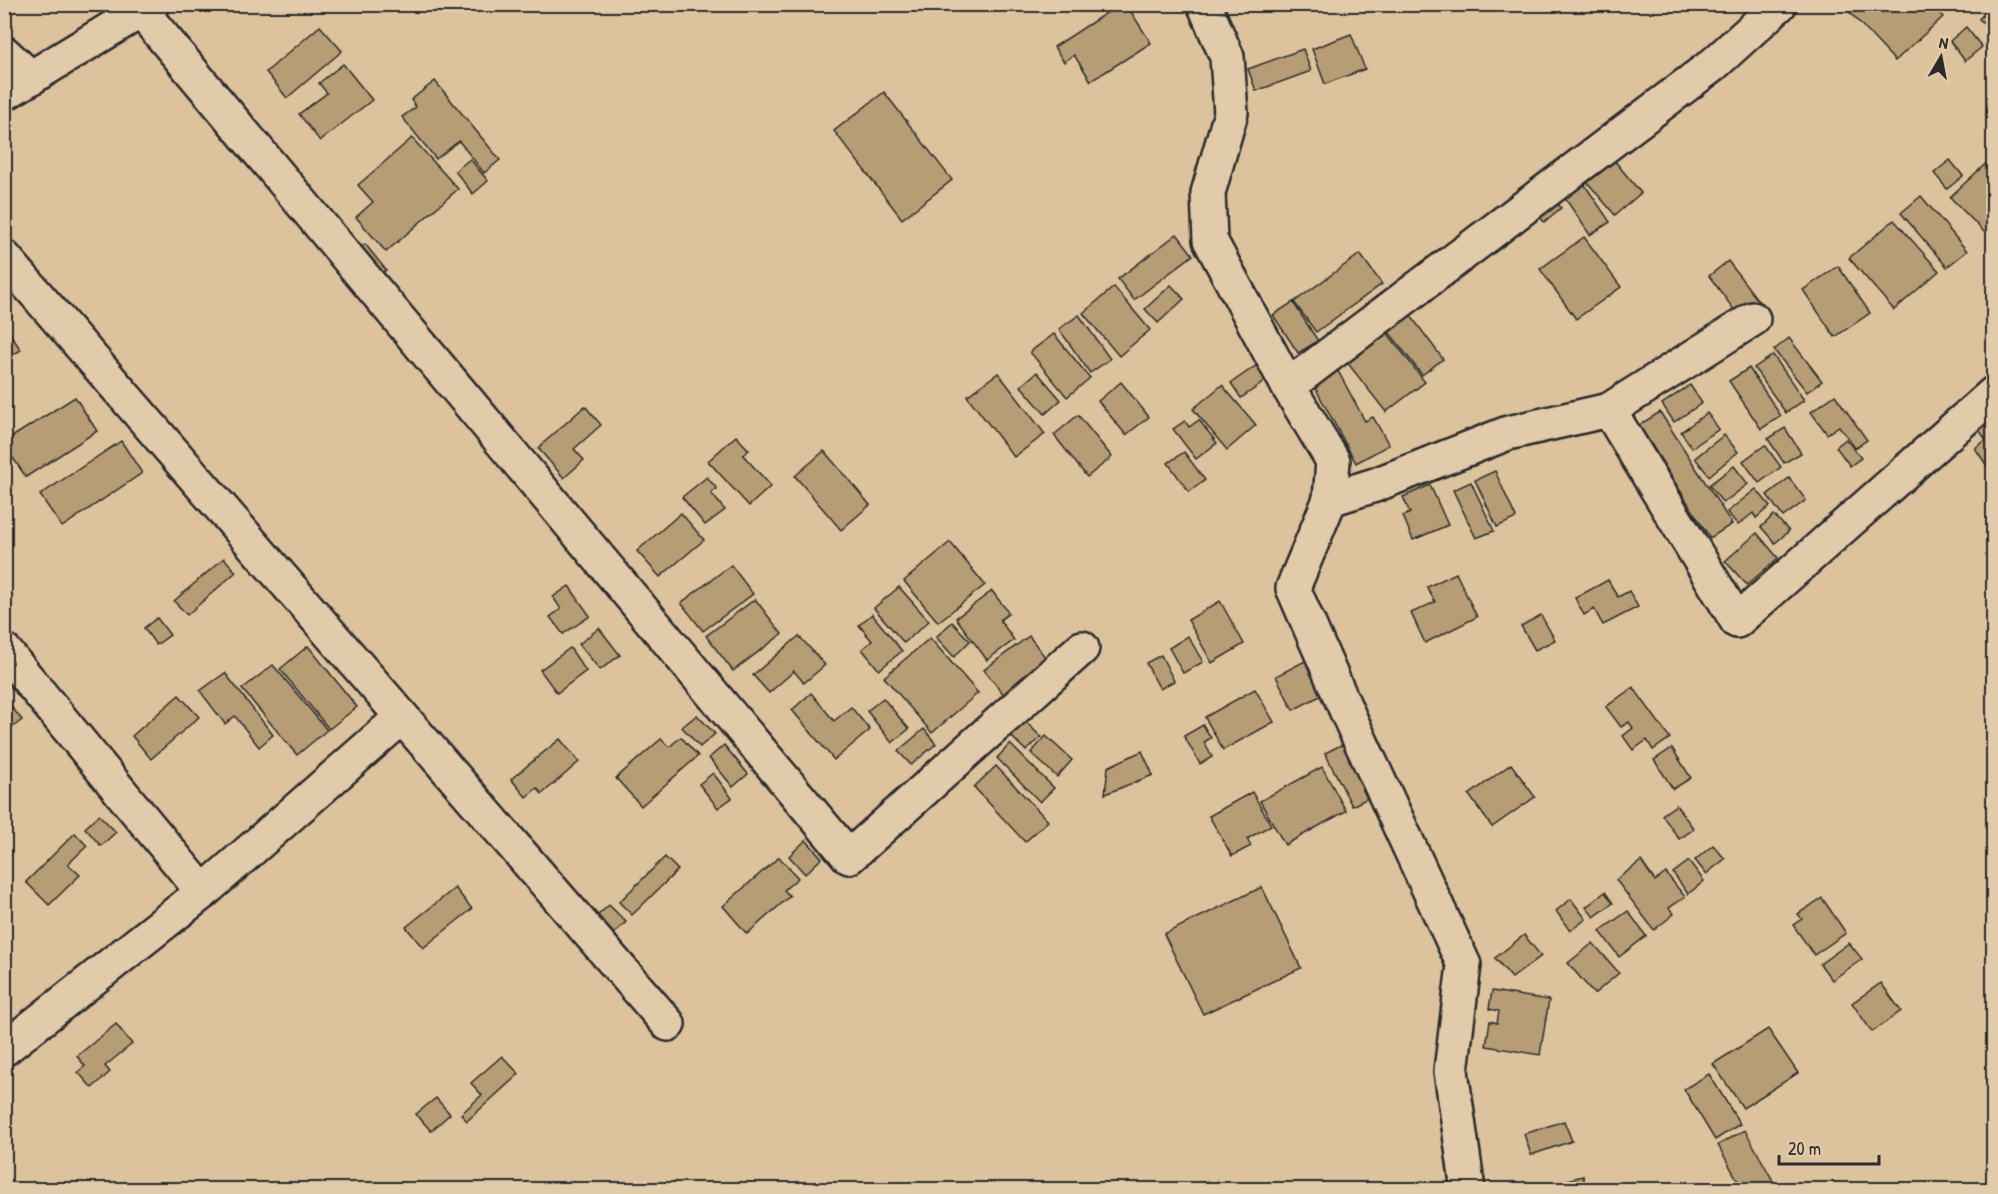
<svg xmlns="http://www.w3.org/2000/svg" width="1998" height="1194" font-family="'Patrick Hand',sans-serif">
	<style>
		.building { fill: #b69d75; stroke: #2b2b2b; stroke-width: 1.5 }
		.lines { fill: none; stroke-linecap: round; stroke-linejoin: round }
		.street-casing { stroke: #2b2b2b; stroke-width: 38 }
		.secondary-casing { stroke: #2b2b2b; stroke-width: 38 }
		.street { stroke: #e2cbab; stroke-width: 33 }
		.secondary { stroke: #e2cbab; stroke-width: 33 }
	</style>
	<rect width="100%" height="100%" fill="#dcc39e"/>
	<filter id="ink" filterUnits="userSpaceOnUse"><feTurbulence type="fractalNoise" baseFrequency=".0167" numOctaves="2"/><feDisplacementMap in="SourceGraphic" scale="12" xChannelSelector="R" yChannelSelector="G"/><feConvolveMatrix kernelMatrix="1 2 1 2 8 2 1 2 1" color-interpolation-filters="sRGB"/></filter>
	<g filter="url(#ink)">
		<g class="building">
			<polygon points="1120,4 1126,4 1151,43 1091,81 1074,55 1064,62 1054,47"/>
			<polygon points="1842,4 1931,4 1943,17 1895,61"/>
			<polygon points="1993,4 1994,4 1994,32 1979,19"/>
			<polygon points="320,26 342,51 287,98 266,72"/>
			<polygon points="1966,27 1982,47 1965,61 1950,41"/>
			<polygon points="1351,34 1365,69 1325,84 1312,49"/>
			<polygon points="1303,49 1311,71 1256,91 1248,69"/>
			<polygon points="343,64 372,100 320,141 299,114 327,93 319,83"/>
			<polygon points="435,81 500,160 484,173 459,141 436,159 402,117 416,107 411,100"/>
			<polygon points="884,92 952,180 902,219 834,131"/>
			<polygon points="412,138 458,189 386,252 356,217 373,202 358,185"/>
			<polygon points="1609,154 1641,193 1615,215 1582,176"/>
			<polygon points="1994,156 1994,225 1985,233 1950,197"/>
			<polygon points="470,159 488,181 473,194 455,171"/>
			<polygon points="1950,160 1963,176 1947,189 1934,173"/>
			<polygon points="1578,175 1610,222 1590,235 1558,188"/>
			<polygon points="1550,195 1561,208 1544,222 1533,209"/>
			<polygon points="1921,196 1967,251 1947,267 1901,213"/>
			<polygon points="1894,220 1939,271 1894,310 1849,258"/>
			<polygon points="1177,234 1193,255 1134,300 1118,279"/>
			<polygon points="1584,237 1621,287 1576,319 1540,269"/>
			<polygon points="365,244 386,270 374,279 353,254"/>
			<polygon points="1360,254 1382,284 1316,332 1294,302"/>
			<polygon points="1728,261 1760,303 1740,318 1709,276"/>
			<polygon points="1838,266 1870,313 1835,337 1803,290"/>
			<polygon points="1171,285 1184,299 1158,323 1145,309"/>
			<polygon points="1114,287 1150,330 1119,356 1083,313"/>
			<polygon points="1293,302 1318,341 1298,353 1273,315"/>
			<polygon points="1408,312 1443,359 1422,375 1386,328"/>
			<polygon points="1079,315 1110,359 1090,373 1059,329"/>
			<polygon points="4,325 21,350 4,360"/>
			<polygon points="1386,331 1425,382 1386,412 1346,361"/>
			<polygon points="1054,334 1090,378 1067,397 1030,352"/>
			<polygon points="1789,338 1822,381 1807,392 1774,350"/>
			<polygon points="1773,355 1804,400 1786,413 1754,368"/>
			<polygon points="1257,365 1267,380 1241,398 1231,383"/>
			<polygon points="1749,368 1781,416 1761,429 1729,381"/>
			<polygon points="1337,369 1365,421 1373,417 1389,445 1356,463 1312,382"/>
			<polygon points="1037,372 1061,400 1045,414 1021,386"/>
			<polygon points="998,373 1045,434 1014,457 967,396"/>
			<polygon points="1121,382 1149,417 1126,435 1098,401"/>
			<polygon points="1222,385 1256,425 1227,450 1193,409"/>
			<polygon points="1690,385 1702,403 1674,422 1662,404"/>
			<polygon points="1835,395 1867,440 1855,448 1839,426 1827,434 1811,412"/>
			<polygon points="75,397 97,431 26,477 4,445 4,442"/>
			<polygon points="585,406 601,425 574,449 584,460 564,478 538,448"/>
			<polygon points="1660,412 1732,524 1710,538 1639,425"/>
			<polygon points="1707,413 1719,429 1692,448 1681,432"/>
			<polygon points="1994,413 1994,462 1987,466 1975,448 1986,440 1974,422"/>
			<polygon points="1078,415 1112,457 1087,477 1054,435"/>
			<polygon points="1199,420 1217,443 1196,459 1173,429 1185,421 1189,427"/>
			<polygon points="1785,428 1801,453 1784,463 1768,439"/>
			<polygon points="1724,435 1738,452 1709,476 1695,458"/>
			<polygon points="736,436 749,450 743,455 771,486 749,506 708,461"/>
			<polygon points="1846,439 1861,458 1850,466 1836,447"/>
			<polygon points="121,441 142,473 62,527 40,495"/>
			<polygon points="1765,445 1781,467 1759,483 1743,461"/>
			<polygon points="824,451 870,505 841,530 795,476"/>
			<polygon points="1184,452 1205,480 1189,492 1168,463"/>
			<polygon points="1734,466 1748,484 1723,503 1709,485"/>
			<polygon points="4,470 11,477 4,483"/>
			<polygon points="1495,471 1516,518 1497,527 1475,480"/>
			<polygon points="707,477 717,489 711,493 725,510 705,525 682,497"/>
			<polygon points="1789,478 1806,500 1783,517 1767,495"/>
			<polygon points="1471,482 1494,531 1476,538 1453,490"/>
			<polygon points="1430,485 1448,525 1413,540 1403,516 1410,513 1403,497"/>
			<polygon points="1756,489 1770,506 1756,518 1753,513 1738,525 1727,512"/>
			<polygon points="681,513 704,540 660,577 637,551"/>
			<polygon points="1774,515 1789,531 1775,543 1761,527"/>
			<polygon points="1757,533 1778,558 1747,585 1725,561"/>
			<polygon points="950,542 985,585 938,622 904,581"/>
			<polygon points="224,558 236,572 187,615 174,601"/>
			<polygon points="731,565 753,594 703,631 681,603"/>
			<polygon points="1456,573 1477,617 1425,643 1411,613 1435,602 1427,587"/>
			<polygon points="1608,580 1618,597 1629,591 1638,607 1603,625 1594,609 1584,615 1575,598"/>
			<polygon points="569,586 590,616 563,634 550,617 561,609 553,597"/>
			<polygon points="899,587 929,621 904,643 874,608"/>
			<polygon points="992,591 1009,613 1000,620 1014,640 987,660 956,618"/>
			<polygon points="755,599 782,634 733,671 706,636"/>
			<polygon points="1220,601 1244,644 1212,663 1188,620"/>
			<polygon points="872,614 902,651 879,670 862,649 872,641 859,625"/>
			<polygon points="1541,615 1555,640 1535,650 1521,626"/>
			<polygon points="157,618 170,635 156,645 144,628"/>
			<polygon points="952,622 970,641 954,657 936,637"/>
			<polygon points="599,628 620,655 600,670 579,644"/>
			<polygon points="799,636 825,665 804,683 794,671 769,693 753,675"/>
			<polygon points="1029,636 1049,662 1005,696 984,670"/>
			<polygon points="1188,636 1203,662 1183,673 1169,648"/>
			<polygon points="930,638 978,693 932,733 884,677"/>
			<polygon points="308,646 357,707 329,729 280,669"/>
			<polygon points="570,648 586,671 557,693 540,670"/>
			<polygon points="1161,655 1174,681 1160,689 1146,663"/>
			<polygon points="1311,658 1328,692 1293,710 1276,676"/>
			<polygon points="273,665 327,730 297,755 242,689"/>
			<polygon points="225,673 273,735 259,747 235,716 225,724 200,691"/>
			<polygon points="1633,687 1670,738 1653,750 1647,740 1633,750 1623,736 1633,728 1629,722 1621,727 1606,707"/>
			<polygon points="1255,689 1274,722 1223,750 1205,717"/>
			<polygon points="811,693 834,721 851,707 870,730 834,760 792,710"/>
			<polygon points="179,695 199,717 151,759 132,736"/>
			<polygon points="4,698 22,720 4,734"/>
			<polygon points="883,698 909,729 892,743 867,711"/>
			<polygon points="697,715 715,734 700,747 682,727"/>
			<polygon points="1020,716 1041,737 1026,751 1005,730"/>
			<polygon points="1203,725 1211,738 1204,742 1212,757 1200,764 1184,736"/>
			<polygon points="924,729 936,744 911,765 898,751"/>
			<polygon points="1046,736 1072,760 1057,777 1031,753"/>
			<polygon points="681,737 698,756 641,806 616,778 661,739 669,747"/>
			<polygon points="560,739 579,762 542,794 537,788 526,797 511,779"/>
			<polygon points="1345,743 1372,796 1352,806 1325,753"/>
			<polygon points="1010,744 1054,788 1040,802 997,758"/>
			<polygon points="724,745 748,774 733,787 709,758"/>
			<polygon points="1672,748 1691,778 1673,789 1654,760"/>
			<polygon points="1142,751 1153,775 1105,794 1108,767"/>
			<polygon points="1511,764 1535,797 1492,827 1469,795"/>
			<polygon points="996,766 1048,821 1025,842 974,787"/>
			<polygon points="1322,767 1346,811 1285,845 1260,801"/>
			<polygon points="713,773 732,798 718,808 699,784"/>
			<polygon points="1252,792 1271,825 1247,839 1251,846 1232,856 1209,816"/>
			<polygon points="1676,805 1694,829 1679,839 1662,815"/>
			<polygon points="99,815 116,832 101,846 85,828"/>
			<polygon points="75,833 87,846 68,864 80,875 49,905 26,882"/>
			<polygon points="806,840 822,858 805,874 789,856"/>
			<polygon points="1713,845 1725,859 1706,874 1695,860"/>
			<polygon points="665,857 678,870 632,915 619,902"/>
			<polygon points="779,857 798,878 784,890 790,896 747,934 723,906"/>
			<polygon points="1641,861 1655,881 1666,873 1685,897 1669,908 1674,914 1654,930 1616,880"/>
			<polygon points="1689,861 1704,881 1688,894 1673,873"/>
			<polygon points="1262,887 1301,968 1203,1014 1164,934"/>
			<polygon points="455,888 472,909 423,948 406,927"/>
			<polygon points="1605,892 1613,903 1594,917 1586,907"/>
			<polygon points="1822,898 1846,933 1814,955 1793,925 1802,919 1798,914"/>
			<polygon points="1571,899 1586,919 1570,931 1556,911"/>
			<polygon points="609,905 626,922 603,944 586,926"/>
			<polygon points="1628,911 1646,936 1619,957 1600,931"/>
			<polygon points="1524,935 1541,956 1512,978 1495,958"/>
			<polygon points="1593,943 1619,973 1594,994 1568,963"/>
			<polygon points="1849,943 1862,959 1832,980 1820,964"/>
			<polygon points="1881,983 1901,1011 1872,1032 1852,1003"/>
			<polygon points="1492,991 1549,1000 1540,1055 1486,1046 1490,1021 1497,1023 1499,1011 1489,1009"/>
			<polygon points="116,1024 132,1044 105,1066 110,1072 92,1088 78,1072 85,1066 77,1056"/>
			<polygon points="1768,1029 1798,1073 1743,1108 1713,1064"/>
			<polygon points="502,1056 519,1074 467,1121 461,1114 482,1095 471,1083"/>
			<polygon points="1709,1074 1740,1124 1715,1140 1684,1089"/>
			<polygon points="436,1098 450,1114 431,1131 416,1114"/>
			<polygon points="1564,1121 1572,1141 1531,1155 1524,1134"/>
			<polygon points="1745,1130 1778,1190 1743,1190 1718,1145"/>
			<polygon points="1583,1176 1587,1190 1534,1189"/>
			<polygon points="1628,1183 1631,1190 1614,1190"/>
		</g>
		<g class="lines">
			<g class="street-casing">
				<g id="street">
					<polyline points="142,12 849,857 1082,648"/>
					<polyline points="4,53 31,78"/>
					<polyline points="4,257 668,1024"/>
					<polyline points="1288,386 1714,64 1780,4"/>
					<polyline points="1609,410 1753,319"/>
					<polyline points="1330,499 1375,485 1508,433 1609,410 1737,621 1994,393"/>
					<polyline points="4,650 203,892"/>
					<polyline points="4,1049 203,892 402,717"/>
				</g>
			</g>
			<g class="secondary-casing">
				<g id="secondary">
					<polyline points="1204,4 1227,57 1231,113 1208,193 1210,240 1288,386 1333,461 1330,499 1293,588 1347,712 1464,965 1451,1071 1468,1190"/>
					<polyline points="4,94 152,4"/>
				</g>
			</g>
			<use href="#street" class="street"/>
			<use href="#secondary" class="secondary"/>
		</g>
	</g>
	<rect width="1998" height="1194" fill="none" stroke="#e2cbab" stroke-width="24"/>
	<rect x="12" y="12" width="1974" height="1170" fill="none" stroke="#2b2b2b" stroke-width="2" filter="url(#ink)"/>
	<g transform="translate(1941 57) rotate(10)" stroke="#e2cbab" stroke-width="4.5" paint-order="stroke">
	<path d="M0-4.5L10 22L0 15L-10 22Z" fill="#2b2b2b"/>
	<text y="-9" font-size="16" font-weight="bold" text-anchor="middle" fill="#2b2b2b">N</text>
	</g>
	<path d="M1779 1155v9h100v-9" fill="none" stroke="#2b2b2b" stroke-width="3"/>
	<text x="1788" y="1155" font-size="18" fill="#2b2b2b" stroke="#e2cbab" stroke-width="4.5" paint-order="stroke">20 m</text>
</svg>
